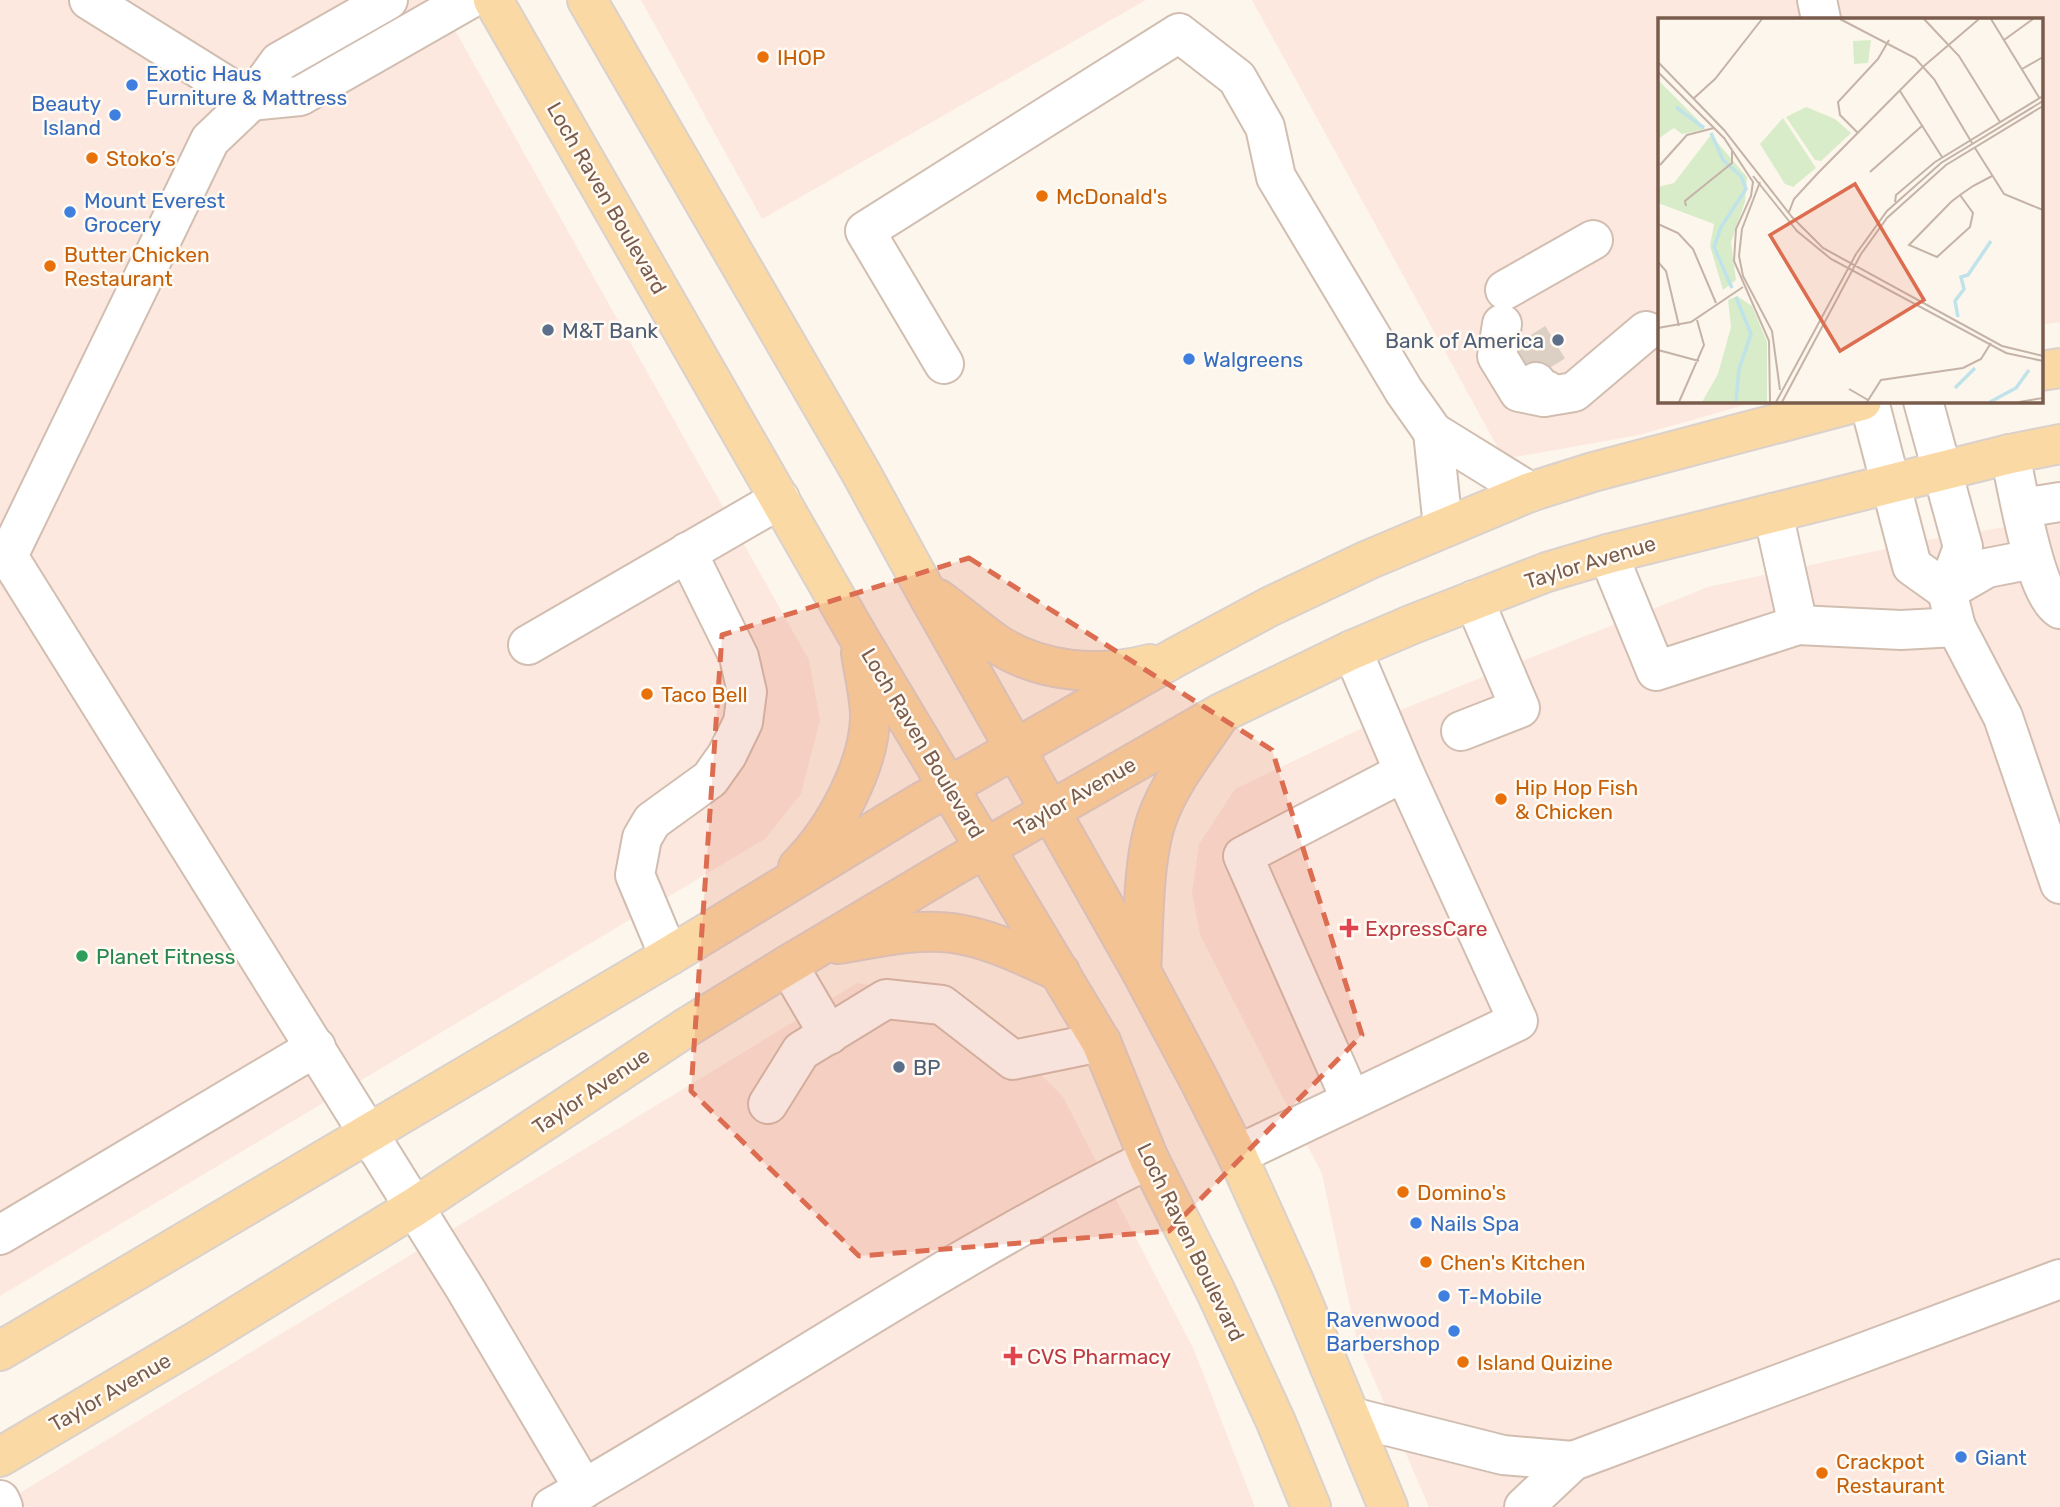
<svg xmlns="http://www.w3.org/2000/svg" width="2060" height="1507" font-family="Rubik,sans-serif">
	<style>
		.commercial { fill: #fde8e0 }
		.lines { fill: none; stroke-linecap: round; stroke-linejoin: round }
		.minor-tunnel { stroke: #dcd0c4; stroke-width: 38; stroke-dasharray: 38 19; stroke-linecap: butt }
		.minor-casing { stroke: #d1beb0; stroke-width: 42 }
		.major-casing { stroke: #dad1cd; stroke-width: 42 }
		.minor { stroke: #fff; stroke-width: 38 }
		.major { stroke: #fbd9a5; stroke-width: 38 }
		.marked { fill: #dc6d51; fill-opacity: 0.2; stroke: #dc6d51; stroke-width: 5; stroke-dasharray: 14 9; stroke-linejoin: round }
		.food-dot { fill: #e8710a; stroke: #fffaf3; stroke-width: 2.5 }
		.shop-dot { fill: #3f7fe0; stroke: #fffaf3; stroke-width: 2.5 }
		.service-dot { fill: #5c6f8a; stroke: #fffaf3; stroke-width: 2.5 }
		.health-dot { fill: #e0444e; stroke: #fffaf3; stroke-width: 2.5 }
		.leisure-dot { fill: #2e9e5b; stroke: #fffaf3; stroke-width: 2.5 }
		.labels { text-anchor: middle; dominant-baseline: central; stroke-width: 5; stroke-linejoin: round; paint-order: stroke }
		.food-label { font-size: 21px; fill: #c56008; stroke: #fffaf3; text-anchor: start }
		.shop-label { font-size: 21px; fill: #366cbe; stroke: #fffaf3; text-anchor: start }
		.street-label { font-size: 21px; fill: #7a5c4d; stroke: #fffaf3 }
		.service-label { font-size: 21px; fill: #4e5e75; stroke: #fffaf3; text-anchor: start }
		.health-label { font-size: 21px; fill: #be3a42; stroke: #fffaf3; text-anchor: start }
		.leisure-label { font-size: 21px; fill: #27864d; stroke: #fffaf3; text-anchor: start }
		.inset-river { fill: none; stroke: #bfe3e8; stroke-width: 3.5 }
		.inset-road { fill: none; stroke: #c5b3a7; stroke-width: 2 }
		.view { fill: #dc6d51; fill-opacity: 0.15; stroke: #dc6d51; stroke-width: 3.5 }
		.inset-edge { fill: none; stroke: #7a5c4d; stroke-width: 3.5 }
	</style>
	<rect width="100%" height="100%" fill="#fdf6ec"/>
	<g class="commercial">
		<polygon points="0,0 438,0 809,660 820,720 801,794 765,839 0,1296"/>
		<polygon points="641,0 1146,0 762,219"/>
		<polygon points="1252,0 2060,0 2060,322 2041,325 2041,19 1659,19 1659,401 1759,401 1639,435 1504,459"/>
		<polygon points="2060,518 2060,1507 1429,1507 1357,1340 1322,1174 1200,935 1192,892 1199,844 1235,789 1398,711 1708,587 1932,539"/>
		<polygon points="857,983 973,1005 1063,1097 1194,1350 1255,1507 0,1507 0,1505"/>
	</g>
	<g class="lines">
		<polyline class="minor-tunnel" points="1529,336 1551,372"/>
		<g class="minor-casing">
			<g id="minor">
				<polyline points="89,0 251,101 300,96 468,0"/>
				<polyline points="388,0 279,62 251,101 210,140 8,556 466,1290 584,1489"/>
				<polyline points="1817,0 1821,19"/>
				<polyline points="1505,290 1593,240"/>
				<polyline points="1502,324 1497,356 1519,392 1544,397 1546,390"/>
				<polyline points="944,364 865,231 1179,33 1237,78 1265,127 1276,177 1404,391 1433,432 1530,492"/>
				<polyline points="1536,382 1544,397 1574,392 1646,331"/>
				<polyline points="1869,401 1912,566 1947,591"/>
				<polyline points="1923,401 1963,547 1947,591 1956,627 2003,717 2060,884"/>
				<polyline points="1433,432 1443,527"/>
				<path d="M 2010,454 C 2017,486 2034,593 2060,609"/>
				<polyline points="2022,508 2060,502"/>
				<polyline points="1608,554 1656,671 1798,625 1773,513"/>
				<polyline points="1947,591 1987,568 2033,559"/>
				<polyline points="1798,625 1901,630 1956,627"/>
				<polyline points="528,645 780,499"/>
				<polyline points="1461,731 1520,708 1474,600"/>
				<polyline points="669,956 635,875 642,838 652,821 710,779 727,755 743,722 747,692 739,657 687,552"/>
				<polyline points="788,965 829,1035"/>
				<polyline points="1351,1100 1243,856 1404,772"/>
				<polyline points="768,1104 801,1051 886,999 942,1005 1013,1060 1101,1042"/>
				<polyline points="1237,1155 1518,1021 1404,772 1352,650"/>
				<polyline points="0,1235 316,1047"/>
				<polyline points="1352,1417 1503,1455 1573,1461"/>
				<polyline points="0,1500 3,1507"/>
				<path d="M 552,1507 C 753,1393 942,1261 1149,1159"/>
				<polyline points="1524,1507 1573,1461 2060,1279"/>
			</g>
		</g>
		<g class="major-casing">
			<g id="major">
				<polyline points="493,0 859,638 1101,1042 1149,1159 1215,1290 1276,1422 1311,1507"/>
				<polyline points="587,0 860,471 925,590 1141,971 1198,1078 1237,1155 1294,1281 1388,1507"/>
				<polyline points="2041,371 2060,368"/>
				<path d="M 938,599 C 957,613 975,628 994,642 C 1039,673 1099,677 1150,664"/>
				<path d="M 798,867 C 834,831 871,764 870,713 C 869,693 864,673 861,653"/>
				<path d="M 838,944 C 875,938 915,928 952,933 C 990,938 1025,956 1060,972"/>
				<path d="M 1141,971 C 1144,925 1142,858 1158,816 C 1171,781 1197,749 1217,719"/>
				<polyline points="0,1351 669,956 920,803 1176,657 1269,607 1368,560 1530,492 1593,472 1862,401"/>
				<polyline points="0,1457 198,1340 413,1208 684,1029 788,965 954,866 1221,713 1352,650 1413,624 1547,572 1608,554 2010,454 2060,444"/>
			</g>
		</g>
		<use href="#minor" class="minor"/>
		<use href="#major" class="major"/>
	</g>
	<path class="marked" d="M 969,558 L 1272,750 L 1362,1035 L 1169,1231 L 859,1256 L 691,1091 L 722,635 Z"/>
	<g class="food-dot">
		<circle cx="763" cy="57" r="7"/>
		<circle cx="92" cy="158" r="7"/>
		<circle cx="1042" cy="196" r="7"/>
		<circle cx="50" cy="266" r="7"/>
		<circle cx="647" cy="694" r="7"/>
		<circle cx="1501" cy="799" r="7"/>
		<circle cx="1403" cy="1192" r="7"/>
		<circle cx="1426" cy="1262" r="7"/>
		<circle cx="1463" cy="1362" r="7"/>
		<circle cx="1822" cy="1473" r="7"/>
	</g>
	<g class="shop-dot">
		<circle cx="132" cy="85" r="7"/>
		<circle cx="115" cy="115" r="7"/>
		<circle cx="70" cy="212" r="7"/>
		<circle cx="1189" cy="359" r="7"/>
		<circle cx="1416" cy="1223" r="7"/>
		<circle cx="1444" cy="1296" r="7"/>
		<circle cx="1454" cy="1331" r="7"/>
		<circle cx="1961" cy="1457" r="7"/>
	</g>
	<g class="service-dot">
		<circle cx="548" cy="330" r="7"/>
		<circle cx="1558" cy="340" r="7"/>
		<circle cx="899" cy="1067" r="7"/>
	</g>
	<g class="health-dot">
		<path d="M1345.5 917.5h7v7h7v7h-7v7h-7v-7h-7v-7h7z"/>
		<path d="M1009.5 1345.5h7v7h7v7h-7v7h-7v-7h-7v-7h7z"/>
	</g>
	<circle class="leisure-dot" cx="82" cy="956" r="7"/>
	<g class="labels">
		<g class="food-label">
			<text x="777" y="57">IHOP</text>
			<text x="106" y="158">Stoko’s</text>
			<text x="1056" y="196">McDonald's</text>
			<text x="64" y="254">Butter Chicken<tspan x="64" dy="24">Restaurant</tspan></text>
			<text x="661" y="694">Taco Bell</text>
			<text x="1515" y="787">Hip Hop Fish<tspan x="1515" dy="24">&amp; Chicken</tspan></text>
			<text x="1417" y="1192">Domino's</text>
			<text x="1440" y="1262">Chen's Kitchen</text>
			<text x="1477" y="1362">Island Quizine</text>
			<text x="1836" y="1461">Crackpot<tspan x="1836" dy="24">Restaurant</tspan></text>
		</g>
		<g class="shop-label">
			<text x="146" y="73">Exotic Haus<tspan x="146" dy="24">Furniture &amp; Mattress</tspan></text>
			<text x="101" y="103" text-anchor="end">Beauty<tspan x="101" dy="24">Island</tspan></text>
			<text x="84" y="200">Mount Everest<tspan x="84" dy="24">Grocery</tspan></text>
			<text x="1203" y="359">Walgreens</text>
			<text x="1430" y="1223">Nails Spa</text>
			<text x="1458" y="1296">T-Mobile</text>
			<text x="1440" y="1319" text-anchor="end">Ravenwood<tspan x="1440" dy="24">Barbershop</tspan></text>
			<text x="1975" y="1457">Giant</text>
		</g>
		<g class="street-label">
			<text transform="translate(607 198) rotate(60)">Loch Raven Boulevard</text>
			<text transform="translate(1590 562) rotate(-17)">Taylor Avenue</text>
			<text transform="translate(923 743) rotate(59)">Loch Raven Boulevard</text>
			<text transform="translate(1075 796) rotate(-30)">Taylor Avenue</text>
			<text transform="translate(591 1091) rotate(-34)">Taylor Avenue</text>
			<text transform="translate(1191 1242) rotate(64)">Loch Raven Boulevard</text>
			<text transform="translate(110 1392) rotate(-30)">Taylor Avenue</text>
		</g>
		<g class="service-label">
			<text x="562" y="330">M&amp;T Bank</text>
			<text x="1544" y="340" text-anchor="end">Bank of America</text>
			<text x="913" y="1067">BP</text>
		</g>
		<g class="health-label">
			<text x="1365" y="928">ExpressCare</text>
			<text x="1027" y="1356">CVS Pharmacy</text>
		</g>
		<g class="leisure-label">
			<text x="96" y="956">Planet Fitness</text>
		</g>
	</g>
	<g transform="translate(1658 18)">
		<rect width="385" height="385" fill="#fdf6ec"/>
		<path d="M 213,22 L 210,45 L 196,46 L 195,23 ZM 0,62 L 38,100 L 47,111 L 24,116 L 16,110 L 0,121 ZM 148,89 L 177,101 L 193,115 L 163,143 L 157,142 L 128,99 ZM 125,100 L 158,150 L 135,169 L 127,166 L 102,126 ZM 53,117 L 89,159 L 87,184 L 73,224 L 78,262 L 65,272 L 52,228 L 56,206 L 0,185 L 0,169 L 16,165 ZM 79,278 L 94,288 L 109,324 L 109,384 L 44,384 L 60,356 L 73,309 L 70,282 Z" fill="#d8ecc9"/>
		<path class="inset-river" d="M 18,89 L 46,110M 53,115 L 65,142 L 83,158 L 88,171 L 63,209 L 56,229 L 74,270M 300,299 L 297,283 L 306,271 L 303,259 L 310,257 L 333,223M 297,370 L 317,350M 78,384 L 81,351 L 93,316 L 78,279M 332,384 L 358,370 L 371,352"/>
		<path class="inset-road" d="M 182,1 L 257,40 L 276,61 L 314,125M 266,1 L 301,38 L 342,104M 333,1 L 382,81M 346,22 L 375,1M 0,44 L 66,112 L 134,199 L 165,230 L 344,328 L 385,338M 364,51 L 385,39M 0,54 L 66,120 L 95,164 L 93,178 L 78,211 L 76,243 L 111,323 L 112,384M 242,73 L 284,139M 35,81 L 57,61 L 104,1M 200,115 L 182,97 L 180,84 L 220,41 L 231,22M 317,130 L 346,176 L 385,192M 2,147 L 29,117 L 56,110M 212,154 L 265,107M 95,158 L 139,213 L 173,241 L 348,335 L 385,343M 102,164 L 84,211 L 81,238 L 85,258 L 114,313 L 122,372M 302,177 L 315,195 L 312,209 L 279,239 L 251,227 L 293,184 L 302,177 L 315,168 L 334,158M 237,184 L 238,177 L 277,144 L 385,78M 28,188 L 27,183 L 74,145 L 74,133M 131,194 L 136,181 L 160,155 L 266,48 L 321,1M 0,206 L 20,215 L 35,231 L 58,285M 0,244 L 8,253 L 21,308M 0,310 L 33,304 L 85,269M 0,332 L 41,343M 191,371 L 210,382M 21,384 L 46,327 L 39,302M 118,384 L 198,236 L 229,193 L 283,145 L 385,83M 124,384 L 203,236 L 229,200 L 288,147 L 385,88M 209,384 L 223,362 L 305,350 L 323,341 L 333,325M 361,384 L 385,380"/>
		<path class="view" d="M 197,166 L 266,282 L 182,333 L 112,217 Z"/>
		<rect width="385" height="385" class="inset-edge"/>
	</g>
</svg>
